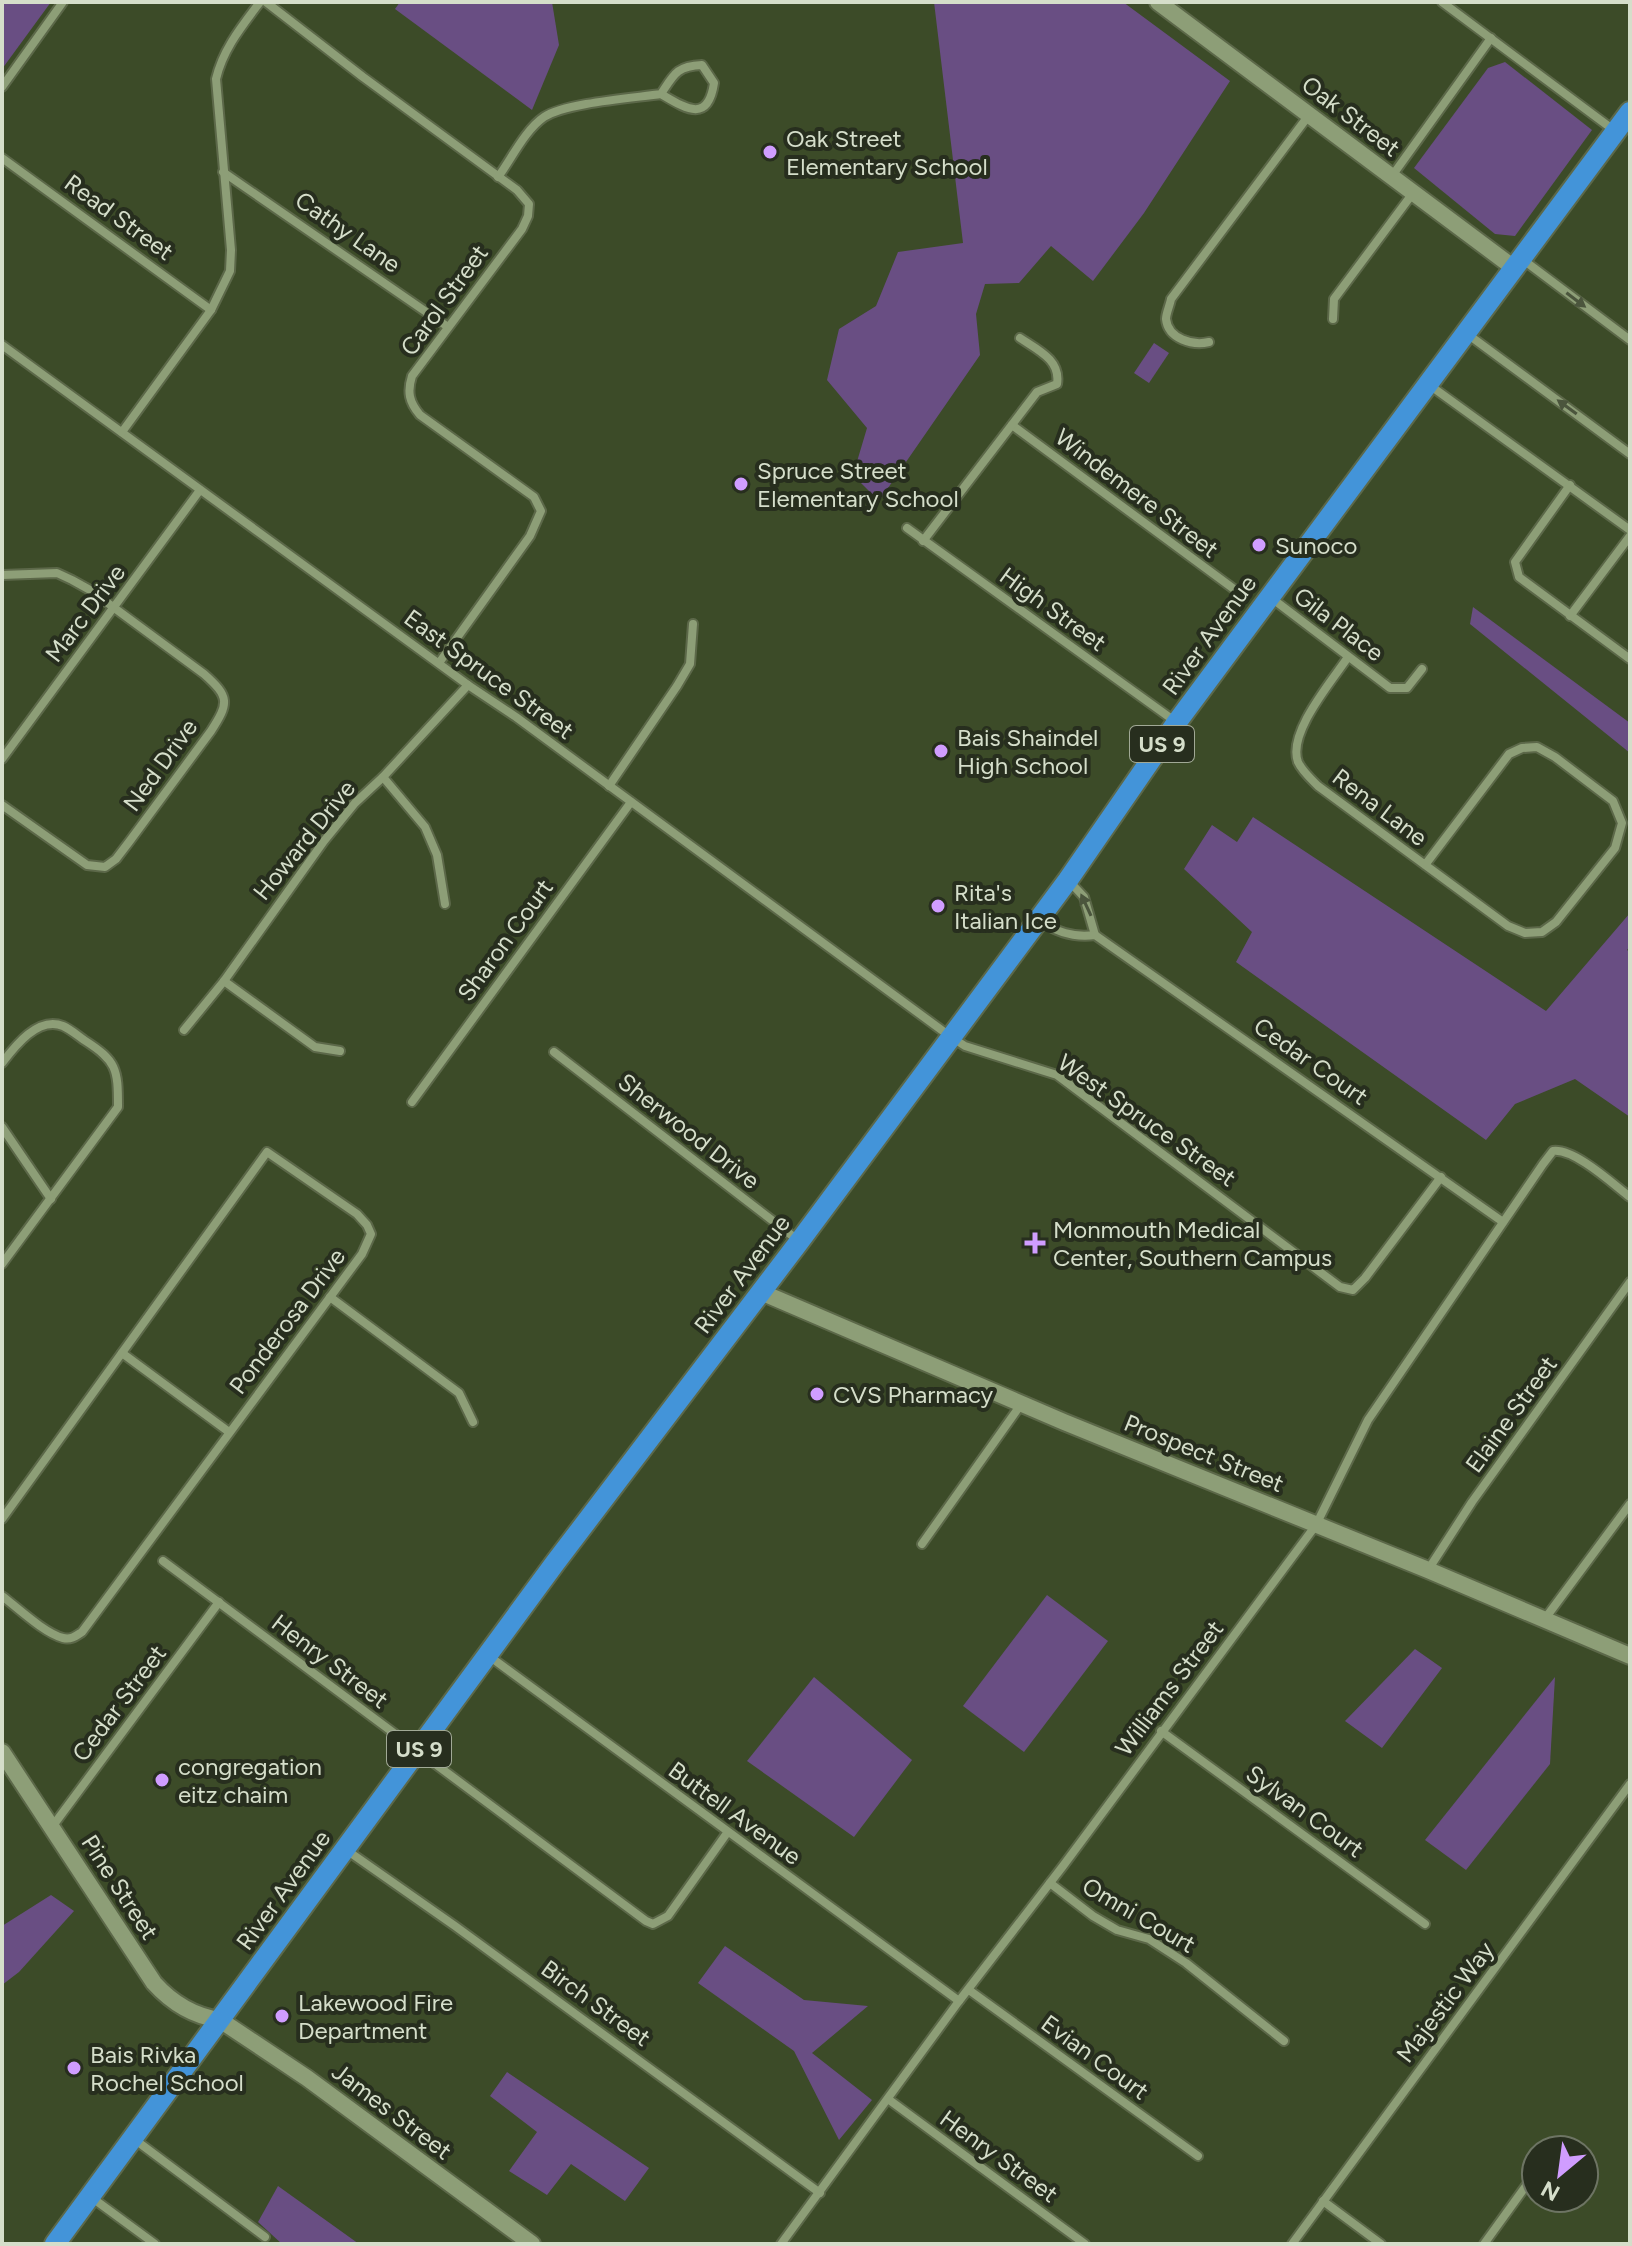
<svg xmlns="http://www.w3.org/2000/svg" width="1632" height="2246" font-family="Figtree,sans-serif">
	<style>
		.green { fill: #694e83 }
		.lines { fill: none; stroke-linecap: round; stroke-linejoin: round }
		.street-casing { stroke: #5c6849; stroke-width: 12 }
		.secondary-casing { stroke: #5c6849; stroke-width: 20 }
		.highway-casing { stroke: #5c6849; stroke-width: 24 }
		.street { stroke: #8d9e77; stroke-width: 8 }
		.secondary { stroke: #8d9e77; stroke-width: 16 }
		.highway { stroke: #4394d9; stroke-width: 20 }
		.oneway { fill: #4b553d }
		.poi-dot { fill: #d09dff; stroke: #272e1e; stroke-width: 3 }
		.labels { text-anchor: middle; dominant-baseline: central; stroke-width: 8; stroke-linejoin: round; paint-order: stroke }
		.shield { fill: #272e1e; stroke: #a1a996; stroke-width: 2 }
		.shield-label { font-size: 22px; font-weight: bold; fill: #d5deca }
		.street-label { font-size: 24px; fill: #d5deca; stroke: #272e1e }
		.poi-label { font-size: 24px; fill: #d5deca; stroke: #272e1e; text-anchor: start }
	</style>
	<rect width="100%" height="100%" fill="#3c4b28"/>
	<g class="green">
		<polygon points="2,2 51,2 2,69"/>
		<polygon points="400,2 552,2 559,45 532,110 395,9"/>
		<polygon points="934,2 1123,2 1230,81 1144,213 1093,281 1051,246 1019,283 985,284 976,314 980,355 879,501 853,475 867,428 827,380 839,329 876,306 898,252 963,243"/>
		<polygon points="1505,62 1592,130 1515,236 1495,234 1414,168 1488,68"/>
		<polygon points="1154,343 1169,353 1149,383 1134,373"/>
		<polygon points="1473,607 1630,723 1630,753 1470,624"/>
		<polygon points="1253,817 1546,1011 1630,913 1630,946 1627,950 1630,952 1630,1117 1575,1079 1515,1104 1486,1140 1236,962 1252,932 1184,869 1212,825 1237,842"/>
		<polygon points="1047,1595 1108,1641 1024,1752 963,1706"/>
		<polygon points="1415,1649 1442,1668 1382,1748 1345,1721"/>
		<polygon points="814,1677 912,1760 854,1837 747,1761"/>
		<polygon points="1555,1677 1550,1764 1466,1870 1425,1840"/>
		<polygon points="51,1895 74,1911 19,1972 2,1985 2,1926"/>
		<polygon points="725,1946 804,2000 868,2006 812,2053 872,2100 839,2140 794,2051 698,1983"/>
		<polygon points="507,2072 649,2168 625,2201 571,2164 547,2195 509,2171 537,2132 490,2096"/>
		<polygon points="278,2186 359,2244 282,2244 258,2222"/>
	</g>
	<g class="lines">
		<g class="street-casing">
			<g id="street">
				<path d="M 266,2 L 363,77 L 517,190 L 529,204 L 528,216 L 522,229 L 412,376 C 407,392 409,402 420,415 L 534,497 L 541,511 L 530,536 L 439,663"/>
				<polyline points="1442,2 1615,131"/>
				<polyline points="2,87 63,2"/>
				<polyline points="2,158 211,310"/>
				<polyline points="223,172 448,327"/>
				<polyline points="1392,176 1491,38"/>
				<path d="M 498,177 C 512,158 525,130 544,117 C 565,103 633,98 661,94 C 685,108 708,124 714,83 L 702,65 C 677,66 674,74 661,94"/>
				<polyline points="1522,259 1630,340"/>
				<polyline points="1333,319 1334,299 1413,193"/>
				<polyline points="1466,333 1630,454"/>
				<path d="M 1209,342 C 1193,346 1168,339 1166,319 C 1166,313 1170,305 1171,299 L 1309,115"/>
				<polyline points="2,345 468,685 516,717 951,1037 965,1046 1057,1075 1340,1287 1353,1290 1365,1278 1441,1177"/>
				<polyline points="1428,384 1630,530"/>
				<polyline points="1012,425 1238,592"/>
				<path d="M 122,432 L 211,310 L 230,271 L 231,250 L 216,79 C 223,49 242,26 260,2"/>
				<polyline points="1570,485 1515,562 1519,577 1630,659"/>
				<polyline points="907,528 1176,722"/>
				<path d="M 923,541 L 1037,392 L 1057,384 C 1061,360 1038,350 1020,338"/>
				<path d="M 2,575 L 57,573 L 72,580 L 90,590 L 204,674 C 230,697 229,703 211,731 L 129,842 L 116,859 L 105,867 L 87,865 L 2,805"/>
				<polyline points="1270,597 1390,688 1407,688 1422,669"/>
				<polyline points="1570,616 1630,536"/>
				<path d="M 1348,657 C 1332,681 1287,733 1298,762 C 1302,771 1311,779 1318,786 L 1508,926 L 1525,933 L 1542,932 L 1556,922 L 1615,848 L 1622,823 L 1613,801 L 1555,757 L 1537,747 L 1522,748 L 1509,754 L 1425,865"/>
				<polyline points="2,759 200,490"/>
				<polyline points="383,777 425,827 437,855 445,904"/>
				<polyline points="609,786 677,686 690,664 693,624"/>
				<polyline points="1068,880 1084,897 1095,935"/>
				<path d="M 1039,920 C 1056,932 1073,938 1095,935 L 1503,1222"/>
				<polyline points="224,981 315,1047 340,1051"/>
				<polyline points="184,1030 224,981 324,841 355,803 383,777 468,685"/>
				<polyline points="554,1052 799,1241"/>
				<path d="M 2,1063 C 15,1046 38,1016 63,1026 C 70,1029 77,1035 84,1040 C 117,1061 118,1069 118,1107 L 2,1264"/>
				<polyline points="412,1102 631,802"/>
				<polyline points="2,1127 51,1199"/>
				<polyline points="330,1297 459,1393 473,1422"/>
				<polyline points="122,1353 229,1432"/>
				<path d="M 2,1519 L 267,1152 L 357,1214 L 367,1225 L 371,1234 L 362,1254 L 82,1632 C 76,1636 71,1640 63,1638 C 44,1633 18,1608 2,1596"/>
				<polyline points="922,1544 1022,1403"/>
				<polyline points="163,1561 646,1921 653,1924 668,1916 727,1833"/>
				<polyline points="1428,1570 1472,1502 1630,1282"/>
				<polyline points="1544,1620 1630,1504"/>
				<polyline points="489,1656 959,2001"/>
				<polyline points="1161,1731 1425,1924"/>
				<polyline points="52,1827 219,1602"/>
				<polyline points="345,1849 455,1926 820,2193"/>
				<polyline points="1050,1883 1093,1916 1117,1930 1149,1939 1186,1963 1284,2041"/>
				<polyline points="969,1990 1198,2156"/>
				<polyline points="888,2099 1085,2244"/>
				<polyline points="134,2139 265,2237"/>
				<polyline points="91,2197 155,2244"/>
				<polyline points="1323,2201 1381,2244"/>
				<path d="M 781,2244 L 959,2001 L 1063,1866 L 1316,1525 L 1368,1420 L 1543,1164 L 1553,1151 C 1574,1148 1613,1184 1630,1197"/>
				<polyline points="1292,2244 1630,1784"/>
				<polyline points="1484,2244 1536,2172"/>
			</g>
		</g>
		<g class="secondary-casing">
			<g id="secondary">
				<polyline points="1158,2 1514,268"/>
				<polyline points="761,1292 1064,1422 1428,1570 1630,1656"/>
				<path d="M 2,1752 L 154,1983 C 172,2003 193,2016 220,2020 L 307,2078 L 532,2244"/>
			</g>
		</g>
		<g class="highway-casing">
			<polyline id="highway" points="55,2244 555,1563 799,1242 1068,880 1177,722 1630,112"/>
		</g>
		<use href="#street" class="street"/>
		<use href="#secondary" class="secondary"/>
		<use href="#highway" class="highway"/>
	</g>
	<defs><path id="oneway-solid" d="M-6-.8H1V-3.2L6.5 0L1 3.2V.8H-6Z" transform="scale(2)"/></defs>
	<g class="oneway">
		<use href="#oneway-solid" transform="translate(1576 300) rotate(37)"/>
		<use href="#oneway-solid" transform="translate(1567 407) rotate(-144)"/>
		<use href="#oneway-solid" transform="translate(1086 905) rotate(-115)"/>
	</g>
	<g class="poi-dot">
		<circle cx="770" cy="152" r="8"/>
		<circle cx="741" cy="484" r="8"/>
		<circle cx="1259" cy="545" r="8"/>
		<circle cx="941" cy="751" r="8"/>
		<circle cx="938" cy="906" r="8"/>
		<path d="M1031 1231h8v8h8v8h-8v8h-8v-8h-8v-8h8z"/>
		<circle cx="817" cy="1394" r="8"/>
		<circle cx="162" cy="1780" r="8"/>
		<circle cx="282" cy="2016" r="8"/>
		<circle cx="74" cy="2068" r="8"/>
	</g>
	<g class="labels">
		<g class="shield">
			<rect x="1130" y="726" width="64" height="36" rx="6"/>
			<rect x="387" y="1731" width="64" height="36" rx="6"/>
		</g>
		<g class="shield-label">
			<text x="1162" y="744">US 9</text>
			<text x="419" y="1749">US 9</text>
		</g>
		<g class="street-label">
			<text transform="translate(1351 116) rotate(37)">Oak Street</text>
			<text transform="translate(119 217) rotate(36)">Read Street</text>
			<text transform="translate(348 232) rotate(35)">Cathy Lane</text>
			<text transform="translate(444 300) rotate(-54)">Carol Street</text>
			<text transform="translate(1137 493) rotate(37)">Windemere Street</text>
			<text transform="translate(1053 609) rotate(36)">High Street</text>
			<text transform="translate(85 613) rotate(-53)">Marc Drive</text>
			<text transform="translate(1339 624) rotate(37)">Gila Place</text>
			<text transform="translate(1209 635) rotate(-54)">River Avenue</text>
			<text transform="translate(489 674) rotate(36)">East Spruce Street</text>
			<text transform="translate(160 765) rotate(-54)">Ned Drive</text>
			<text transform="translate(1380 807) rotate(37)">Rena Lane</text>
			<text transform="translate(304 840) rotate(-51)">Howard Drive</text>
			<text transform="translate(505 940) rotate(-54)">Sharon Court</text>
			<text transform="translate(1311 1061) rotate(35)">Cedar Court</text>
			<text transform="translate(1147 1120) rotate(35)">West Spruce Street</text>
			<text transform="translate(689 1131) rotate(38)">Sherwood Drive</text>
			<text transform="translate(742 1274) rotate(-53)">River Avenue</text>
			<text transform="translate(287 1321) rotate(-53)">Ponderosa Drive</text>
			<text transform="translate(1511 1414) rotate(-54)">Elaine Street</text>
			<text transform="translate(1204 1453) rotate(22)">Prospect Street</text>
			<text transform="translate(330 1661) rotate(37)">Henry Street</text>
			<text transform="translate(1169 1688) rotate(-53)">Williams Street</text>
			<text transform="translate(119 1703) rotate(-53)">Cedar Street</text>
			<text transform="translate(1305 1811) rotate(36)">Sylvan Court</text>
			<text transform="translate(735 1813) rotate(36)">Buttell Avenue</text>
			<text transform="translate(120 1887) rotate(57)">Pine Street</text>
			<text transform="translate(283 1890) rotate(-54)">River Avenue</text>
			<text transform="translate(1139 1915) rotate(30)">Omni Court</text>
			<text transform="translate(1445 2002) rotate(-53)">Majestic Way</text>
			<text transform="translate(596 2003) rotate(36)">Birch Street</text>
			<text transform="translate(1095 2057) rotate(36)">Evian Court</text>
			<text transform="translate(392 2111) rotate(37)">James Street</text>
			<text transform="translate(999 2156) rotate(36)">Henry Street</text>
		</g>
		<g class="poi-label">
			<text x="786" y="138">Oak Street<tspan x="786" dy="28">Elementary School</tspan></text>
			<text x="757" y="470">Spruce Street<tspan x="757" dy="28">Elementary School</tspan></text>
			<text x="1275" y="545">Sunoco</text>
			<text x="957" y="737">Bais Shaindel<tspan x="957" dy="28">High School</tspan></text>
			<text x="954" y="892">Rita's<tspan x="954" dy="28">Italian Ice</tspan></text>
			<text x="1053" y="1229">Monmouth Medical<tspan x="1053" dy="28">Center, Southern Campus</tspan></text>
			<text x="833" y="1394">CVS Pharmacy</text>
			<text x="178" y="1766">congregation<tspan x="178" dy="28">eitz chaim</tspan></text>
			<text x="298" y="2002">Lakewood Fire<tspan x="298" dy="28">Department</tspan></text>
			<text x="90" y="2054">Bais Rivka<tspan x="90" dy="28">Rochel School</tspan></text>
		</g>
	</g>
	<rect width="1632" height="2246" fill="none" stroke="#d5deca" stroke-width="8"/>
	<g transform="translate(1560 2174) rotate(209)"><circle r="38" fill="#272e1e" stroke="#6d7463" stroke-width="2"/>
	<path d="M0-6L14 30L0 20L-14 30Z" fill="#d09dff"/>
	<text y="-12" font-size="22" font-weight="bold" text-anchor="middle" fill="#d5deca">N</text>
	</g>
</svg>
